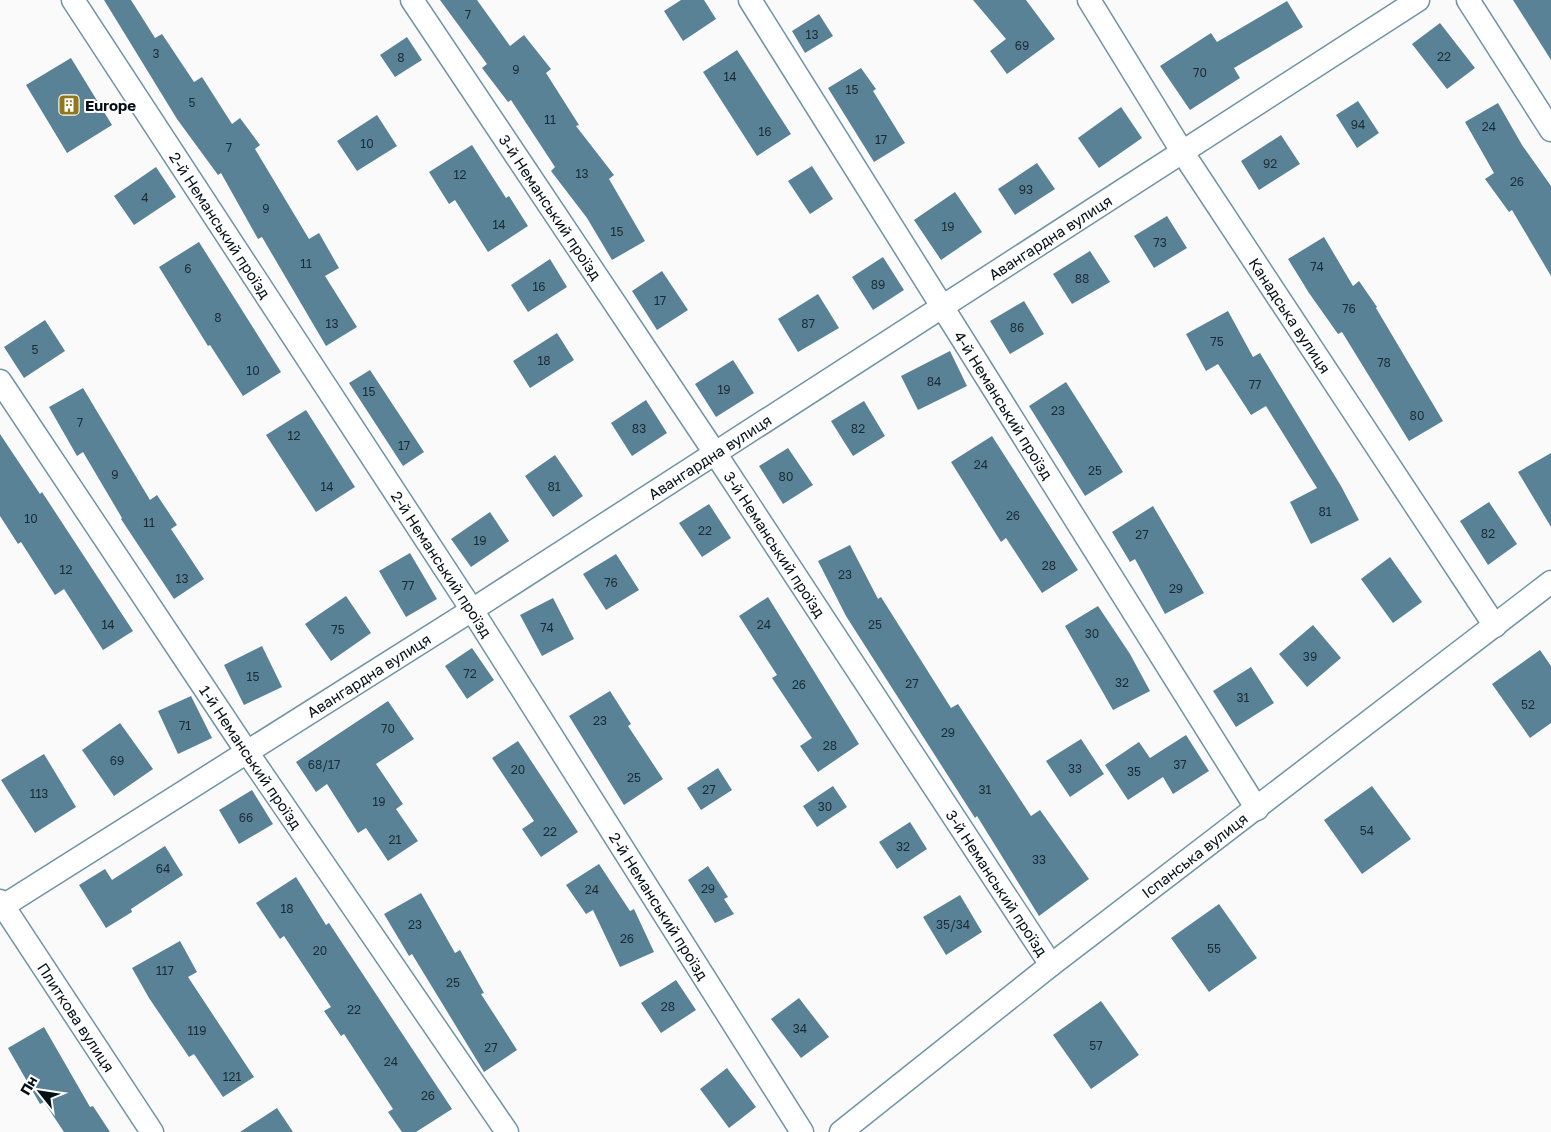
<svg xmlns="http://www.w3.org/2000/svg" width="1551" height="1132" font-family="'Golos Text',sans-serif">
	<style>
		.building { fill: #5a8296 }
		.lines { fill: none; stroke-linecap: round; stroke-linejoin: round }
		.street-casing { stroke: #6f94a6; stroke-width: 25 }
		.street { stroke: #fff; stroke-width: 22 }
		.labels { text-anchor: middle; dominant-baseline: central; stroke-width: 4; stroke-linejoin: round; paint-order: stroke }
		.number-label { font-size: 12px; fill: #192c36 }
		.poi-label { font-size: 15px; font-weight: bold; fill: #031016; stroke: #fff; text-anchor: start }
		.street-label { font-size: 15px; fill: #031016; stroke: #fff }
	</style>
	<rect width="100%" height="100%" fill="#fafafa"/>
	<g class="building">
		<polygon points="104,0 131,0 155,38 162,34 194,82 202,77 232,124 240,118 260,145 255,149 309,239 319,233 339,268 325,276 357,327 326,346 262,237 258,239 221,173 218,175 177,119"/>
		<polygon points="440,0 477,0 510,46 524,35 551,69 546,73 579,125 576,126 614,175 609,179 645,241 612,260 587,218 551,171 555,167 511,100 508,102 482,68 487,64"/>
		<polygon points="681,0 704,0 716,19 683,41 664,11"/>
		<polygon points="973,0 1026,0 1055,39 1007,74 990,51 1006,39"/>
		<polygon points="1513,0 1551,0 1551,60"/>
		<polygon points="1287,1 1303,27 1234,68 1240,78 1190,110 1160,66 1211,33 1217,42"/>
		<polygon points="819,14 833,36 805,53 792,31"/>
		<polygon points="1440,23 1475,68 1447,89 1412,44"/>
		<polygon points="407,37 422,60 395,77 380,55"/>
		<polygon points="737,50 791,134 757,156 703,72"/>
		<polygon points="71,58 112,125 67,153 26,85"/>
		<polygon points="861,68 876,89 873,91 905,143 874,162 828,88"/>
		<polygon points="1358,101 1379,133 1357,148 1336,115"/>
		<polygon points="1498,103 1522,145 1551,186 1551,276 1512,210 1509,212 1485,179 1494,173 1465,122"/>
		<polygon points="1121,107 1142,138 1099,168 1078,138"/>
		<polygon points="377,115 397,146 357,171 337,141"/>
		<polygon points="1281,135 1300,164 1259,190 1241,161"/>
		<polygon points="472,145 506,198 509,196 528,226 488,252 455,200 449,204 429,172"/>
		<polygon points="1037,163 1055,189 1015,215 998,189"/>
		<polygon points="812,166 833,199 810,214 788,181"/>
		<polygon points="156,167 176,197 134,225 114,196"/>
		<polygon points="955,192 982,232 941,260 914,220"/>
		<polygon points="1167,216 1187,248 1154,268 1134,236"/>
		<polygon points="1324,237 1353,286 1359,281 1377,307 1376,308 1443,421 1409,441 1342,332 1338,334 1309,293 1288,259"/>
		<polygon points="199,242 281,372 243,396 210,345 208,346 159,267"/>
		<polygon points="1090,251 1110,282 1072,304 1053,274"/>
		<polygon points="883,257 904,290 873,310 852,277"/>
		<polygon points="550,259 567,287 528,312 511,285"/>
		<polygon points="662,271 688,310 657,330 632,291"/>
		<polygon points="818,294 839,328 798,352 778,319"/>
		<polygon points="1024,301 1044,334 1010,354 990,321"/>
		<polygon points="1228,311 1253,357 1260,353 1341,486 1359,520 1311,544 1290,502 1317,488 1266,406 1251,415 1218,364 1206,371 1186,334"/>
		<polygon points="45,320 65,351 24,378 4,347"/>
		<polygon points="557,333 574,360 530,388 513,361"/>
		<polygon points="950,351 967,386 918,410 901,376"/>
		<polygon points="733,360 754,393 716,417 695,384"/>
		<polygon points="370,370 424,452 403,466 349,383"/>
		<polygon points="1066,382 1123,472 1085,496 1029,406"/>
		<polygon points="83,388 150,500 157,495 177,525 171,529 204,579 174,599 121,519 122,518 83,452 77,456 49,407"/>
		<polygon points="646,400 667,433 632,456 611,423"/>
		<polygon points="864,401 885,436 853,456 831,421"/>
		<polygon points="306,410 355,487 316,512 266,435"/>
		<polygon points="0,434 40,494 42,492 133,631 103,650 64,589 55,595 21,542 18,544 0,516"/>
		<polygon points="992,436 1078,570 1042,593 1006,538 1001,542 951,462"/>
		<polygon points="788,448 813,485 783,504 759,466"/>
		<polygon points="1551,453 1551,527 1518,472"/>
		<polygon points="555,455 583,496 553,517 525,476"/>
		<polygon points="1489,502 1517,544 1488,565 1460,521"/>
		<polygon points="709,504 731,538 702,557 679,523"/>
		<polygon points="1153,506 1204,593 1165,614 1135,559 1130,562 1112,532"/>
		<polygon points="490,512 509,541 471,567 451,539"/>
		<polygon points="850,545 878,599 881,597 951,708 958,704 1031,816 1040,810 1089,879 1039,916 977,816 975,818 846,616 818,561"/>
		<polygon points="410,553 437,599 406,617 379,571"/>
		<polygon points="616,554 639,590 606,610 583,574"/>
		<polygon points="1390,557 1422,602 1393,623 1361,579"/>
		<polygon points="346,596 371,633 331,661 305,624"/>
		<polygon points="768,597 859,744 818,772 800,746 812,738 772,678 777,675 739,616"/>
		<polygon points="553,598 574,639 542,656 520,615"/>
		<polygon points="1098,606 1130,654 1150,691 1113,710 1065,626"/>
		<polygon points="1313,625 1341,658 1307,687 1279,654"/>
		<polygon points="262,646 282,687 244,705 224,665"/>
		<polygon points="472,648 494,680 467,699 445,666"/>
		<polygon points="1540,650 1551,666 1551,723 1530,738 1492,684"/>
		<polygon points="1251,667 1274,703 1236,727 1213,691"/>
		<polygon points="610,691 631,724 628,726 663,779 624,805 569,716"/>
		<polygon points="191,696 212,738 178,754 158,711"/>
		<polygon points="388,701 414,739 376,764 403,804 396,809 418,841 388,861 366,828 358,833 327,784 316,792 296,762"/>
		<polygon points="120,723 153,769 114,796 82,750"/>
		<polygon points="1186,735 1209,771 1173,794 1163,777 1128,800 1105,765 1139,742 1150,758"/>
		<polygon points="1081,739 1104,774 1070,797 1046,761"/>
		<polygon points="518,741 578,832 541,857 522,829 534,821 492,758"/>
		<polygon points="44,754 76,807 35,833 1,780"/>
		<polygon points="718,768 732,790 701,810 687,788"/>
		<polygon points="833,786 847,807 817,827 803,806"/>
		<polygon points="1372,786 1411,839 1362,874 1324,820"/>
		<polygon points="252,790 273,824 239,844 219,810"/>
		<polygon points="910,822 927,849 897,869 879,842"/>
		<polygon points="165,846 183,875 131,909 132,912 106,928 79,885 105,869 112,880"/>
		<polygon points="599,864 630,911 634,909 654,952 620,967 593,910 586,914 566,885"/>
		<polygon points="708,866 728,897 724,899 734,914 715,923 688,880"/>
		<polygon points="296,877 326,925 329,923 452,1109 416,1132 402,1132 388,1112 393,1109 344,1034 341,1036 324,1011 331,1007 284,936 280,939 256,903"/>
		<polygon points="421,893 455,953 460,950 484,993 481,994 517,1050 484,1072 412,954 409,956 384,914"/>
		<polygon points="960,895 982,932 946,955 923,917"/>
		<polygon points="1219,904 1257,958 1209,992 1171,938"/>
		<polygon points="180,941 197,972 188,977 254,1077 223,1097 194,1054 189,1057 149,998 132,968"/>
		<polygon points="676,980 696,1010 661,1033 641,1003"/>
		<polygon points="799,998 829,1037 801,1058 771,1019"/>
		<polygon points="1101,1001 1139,1055 1091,1089 1053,1035"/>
		<polygon points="44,1027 90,1107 93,1106 110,1132 64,1132 44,1102 40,1104 8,1048"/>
		<polygon points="727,1068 756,1107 729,1128 700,1089"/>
		<polygon points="277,1108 293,1132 240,1132"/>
	</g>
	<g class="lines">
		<g class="street-casing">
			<g id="street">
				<path id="s1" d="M 73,0 L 472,610 L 802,1132"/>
				<path id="s2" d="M 412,0 L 715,453 L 1051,965"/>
				<path id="s3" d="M 750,0 L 1257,809"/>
				<path id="s4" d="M 1089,0 L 1183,153 L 1495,626"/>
				<polyline points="1468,0 1551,130"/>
				<path id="s5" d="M 0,381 L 247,752 L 507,1132"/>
				<path id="s6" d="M 0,901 L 152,1132"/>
				<path id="s7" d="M 0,908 L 472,610 L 1418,0"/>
				<path id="s8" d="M 841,1132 L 1051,965 L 1551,582"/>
			</g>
		</g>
		<use href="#street" class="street"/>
	</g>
	<defs>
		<g id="building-square" transform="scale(1.125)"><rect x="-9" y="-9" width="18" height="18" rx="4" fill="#90761c" stroke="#fff"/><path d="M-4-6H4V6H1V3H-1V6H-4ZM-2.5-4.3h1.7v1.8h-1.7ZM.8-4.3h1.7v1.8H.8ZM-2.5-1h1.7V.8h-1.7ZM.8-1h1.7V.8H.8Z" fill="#fff"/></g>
	</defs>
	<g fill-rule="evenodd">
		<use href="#building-square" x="69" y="105"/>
	</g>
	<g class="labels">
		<g class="number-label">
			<text x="468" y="14">7</text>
			<text x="812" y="34">13</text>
			<text x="1022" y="45">69</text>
			<text x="156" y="53">3</text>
			<text x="1444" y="56">22</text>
			<text x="401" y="57">8</text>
			<text x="516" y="69">9</text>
			<text x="1200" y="72">70</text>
			<text x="730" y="76">14</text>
			<text x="852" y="89">15</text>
			<text x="192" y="102">5</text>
			<text x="550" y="119">11</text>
			<text x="1358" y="124">94</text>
			<text x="1489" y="126">24</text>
			<text x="765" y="131">16</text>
			<text x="881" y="139">17</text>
			<text x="367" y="143">10</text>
			<text x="229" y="147">7</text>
			<text x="1270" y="163">92</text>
			<text x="582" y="173">13</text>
			<text x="460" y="174">12</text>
			<text x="1517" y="181">26</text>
			<text x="1026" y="189">93</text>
			<text x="145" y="197">4</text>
			<text x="266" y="208">9</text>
			<text x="499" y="224">14</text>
			<text x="948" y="226">19</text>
			<text x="617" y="231">15</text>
			<text x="1160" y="242">73</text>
			<text x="306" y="263">11</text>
			<text x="1317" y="266">74</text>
			<text x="188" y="268">6</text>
			<text x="1082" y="278">88</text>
			<text x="878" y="284">89</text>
			<text x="539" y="286">16</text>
			<text x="660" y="300">17</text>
			<text x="1349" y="308">76</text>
			<text x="218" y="317">8</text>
			<text x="332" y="323">13</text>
			<text x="808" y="323">87</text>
			<text x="1017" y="327">86</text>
			<text x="1217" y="341">75</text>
			<text x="35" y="349">5</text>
			<text x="544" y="360">18</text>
			<text x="1384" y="362">78</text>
			<text x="253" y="370">10</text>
			<text x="934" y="381">84</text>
			<text x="1255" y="384">77</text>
			<text x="724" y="389">19</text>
			<text x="369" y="391">15</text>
			<text x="1058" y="410">23</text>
			<text x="1417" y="415">80</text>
			<text x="80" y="422">7</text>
			<text x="639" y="428">83</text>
			<text x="858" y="428">82</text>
			<text x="294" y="435">12</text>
			<text x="404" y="445">17</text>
			<text x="981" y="464">24</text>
			<text x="1095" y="470">25</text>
			<text x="115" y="474">9</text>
			<text x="786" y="476">80</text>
			<text x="327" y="486">14</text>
			<text x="554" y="486">81</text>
			<text x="1325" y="511">81</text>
			<text x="1013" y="515">26</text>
			<text x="31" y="518">10</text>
			<text x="149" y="522">11</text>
			<text x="705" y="530">22</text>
			<text x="1488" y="533">82</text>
			<text x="1142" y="534">27</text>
			<text x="480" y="540">19</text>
			<text x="1049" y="565">28</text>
			<text x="66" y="569">12</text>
			<text x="845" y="574">23</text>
			<text x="182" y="578">13</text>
			<text x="611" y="582">76</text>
			<text x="408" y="585">77</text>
			<text x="1176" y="588">29</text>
			<text x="108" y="624">14</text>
			<text x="764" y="624">24</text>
			<text x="875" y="624">25</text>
			<text x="547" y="627">74</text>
			<text x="338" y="629">75</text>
			<text x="1092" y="633">30</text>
			<text x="1310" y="656">39</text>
			<text x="470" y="673">72</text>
			<text x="253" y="676">15</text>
			<text x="1122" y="682">32</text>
			<text x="912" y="683">27</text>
			<text x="799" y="684">26</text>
			<text x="1243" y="697">31</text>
			<text x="1528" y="704">52</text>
			<text x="600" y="720">23</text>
			<text x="185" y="725">71</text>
			<text x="388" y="728">70</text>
			<text x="948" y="732">29</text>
			<text x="830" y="745">28</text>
			<text x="117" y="760">69</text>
			<text x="324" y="764">68/17</text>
			<text x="1180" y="764">37</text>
			<text x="1075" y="768">33</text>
			<text x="518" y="769">20</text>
			<text x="1134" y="771">35</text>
			<text x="634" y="777">25</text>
			<text x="709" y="789">27</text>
			<text x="985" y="789">31</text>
			<text x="39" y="793">113</text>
			<text x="379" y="801">19</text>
			<text x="825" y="806">30</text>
			<text x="246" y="817">66</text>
			<text x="1367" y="830">54</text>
			<text x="550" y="831">22</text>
			<text x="395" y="839">21</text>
			<text x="903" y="846">32</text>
			<text x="1039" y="859">33</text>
			<text x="163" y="868">64</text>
			<text x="708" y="888">29</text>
			<text x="592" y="889">24</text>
			<text x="287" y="908">18</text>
			<text x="415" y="924">23</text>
			<text x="953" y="924">35/34</text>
			<text x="627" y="938">26</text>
			<text x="1214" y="948">55</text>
			<text x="320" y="950">20</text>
			<text x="165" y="970">117</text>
			<text x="453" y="982">25</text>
			<text x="668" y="1006">28</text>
			<text x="354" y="1009">22</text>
			<text x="800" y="1028">34</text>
			<text x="197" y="1030">119</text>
			<text x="1096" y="1045">57</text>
			<text x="491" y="1047">27</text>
			<text x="391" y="1061">24</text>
			<text x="232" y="1076">121</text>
			<text x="428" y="1095">26</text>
		</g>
		<g class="poi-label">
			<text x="85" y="105">Europe</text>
		</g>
		<g class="street-label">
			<text stroke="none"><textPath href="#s2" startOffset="249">3-й Неманський проїзд</textPath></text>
			<text stroke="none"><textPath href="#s1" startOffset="269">2-й Неманський проїзд</textPath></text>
			<text stroke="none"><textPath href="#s7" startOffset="1246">Авангардна вулиця</textPath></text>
			<text stroke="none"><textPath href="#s4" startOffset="374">Канадська вулиця</textPath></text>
			<text stroke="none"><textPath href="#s3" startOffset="478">4-й Неманський проїзд</textPath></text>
			<text stroke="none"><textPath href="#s7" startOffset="841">Авангардна вулиця</textPath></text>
			<text stroke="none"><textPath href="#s2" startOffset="654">3-й Неманський проїзд</textPath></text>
			<text stroke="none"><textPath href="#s1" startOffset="674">2-й Неманський проїзд</textPath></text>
			<text stroke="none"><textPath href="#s7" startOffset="436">Авангардна вулиця</textPath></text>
			<text stroke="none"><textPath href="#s5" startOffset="452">1-й Неманський проїзд</textPath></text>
			<text stroke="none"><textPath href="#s8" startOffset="449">Іспанська вулиця</textPath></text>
			<text stroke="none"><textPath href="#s2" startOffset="1059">3-й Неманський проїзд</textPath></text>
			<text stroke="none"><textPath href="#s1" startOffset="1079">2-й Неманський проїзд</textPath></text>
			<text stroke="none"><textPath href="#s6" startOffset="139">Плиткова вулиця</textPath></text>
		</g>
	</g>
	<g transform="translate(40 1092) rotate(300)" stroke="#ffffff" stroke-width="4" paint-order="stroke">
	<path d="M0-4L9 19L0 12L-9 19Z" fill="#031016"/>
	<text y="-8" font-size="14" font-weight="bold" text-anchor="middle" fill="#031016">Пн</text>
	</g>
</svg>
